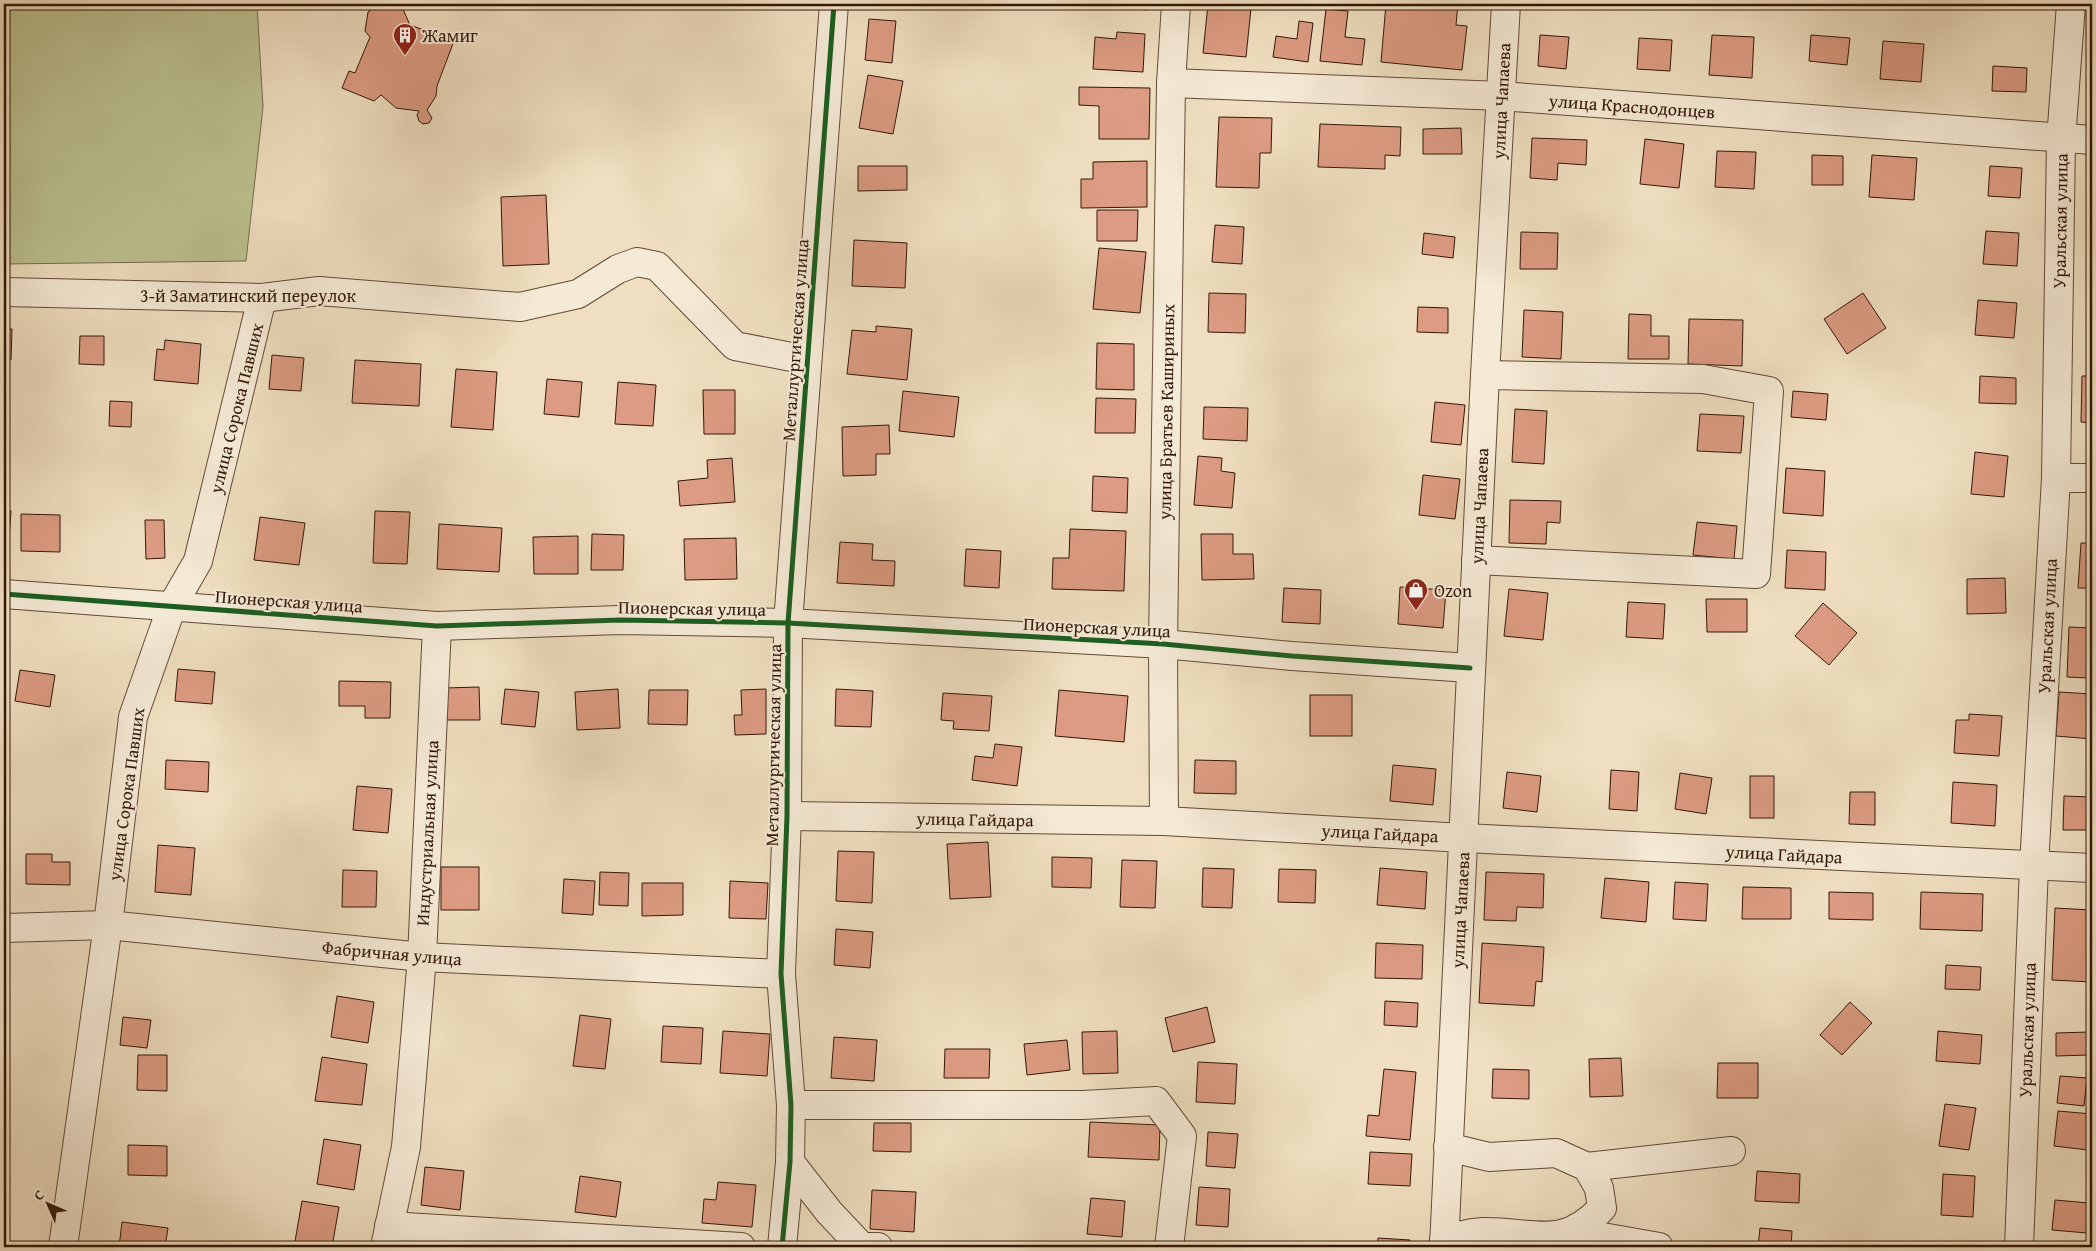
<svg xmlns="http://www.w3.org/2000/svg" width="2096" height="1251" font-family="'Gentium Book Plus',serif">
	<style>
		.green { fill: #bcc190; stroke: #786c4c }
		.building { fill: #dc9b82; stroke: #341709 }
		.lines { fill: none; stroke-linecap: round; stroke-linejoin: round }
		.minor-casing { stroke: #634937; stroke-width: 30 }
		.minor { stroke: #f5ead6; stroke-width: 28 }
		.cycleway-casing { stroke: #f5ead6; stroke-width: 8 }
		.cycleway { stroke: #1b5e20; stroke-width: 5 }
		.labels { text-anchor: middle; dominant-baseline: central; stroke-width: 4; stroke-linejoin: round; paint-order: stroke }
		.poi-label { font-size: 18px; fill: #341709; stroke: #f5ead6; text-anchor: start }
		.street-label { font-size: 18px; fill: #341709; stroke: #f5ead6 }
	</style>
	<rect width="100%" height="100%" fill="#efdfc0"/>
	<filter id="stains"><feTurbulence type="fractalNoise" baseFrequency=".004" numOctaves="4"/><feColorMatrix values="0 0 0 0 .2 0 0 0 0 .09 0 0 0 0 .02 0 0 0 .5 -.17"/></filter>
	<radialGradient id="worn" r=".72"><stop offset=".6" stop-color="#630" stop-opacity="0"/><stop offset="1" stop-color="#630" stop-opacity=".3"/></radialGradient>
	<polygon class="green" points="4,4 257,4 263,107 246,261 4,264"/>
	<g class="building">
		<polygon points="379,4 398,4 402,7 410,25 454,41 437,86 436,96 427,110 432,118 429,123 423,124 419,121 417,115 419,111 396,108 381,95 374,101 342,88 349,71 355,73 370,37 365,31 368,12"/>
		<polygon points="1106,4 1148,4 1147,10"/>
		<polygon points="1208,4 1232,4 1232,7 1251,8 1246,57 1203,53"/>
		<polygon points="1386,4 1458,4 1456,25 1467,26 1462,70 1381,62"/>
		<polygon points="1326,9 1348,11 1345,37 1365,39 1362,65 1320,61"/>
		<polygon points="869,19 896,21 892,63 865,60"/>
		<polygon points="1299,21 1313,23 1308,62 1273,57 1276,36 1297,39"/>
		<polygon points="1117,32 1145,34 1143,72 1093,69 1095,37 1116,39"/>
		<polygon points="1540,35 1569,37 1566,69 1538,66"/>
		<polygon points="1712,35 1754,37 1752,78 1709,75"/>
		<polygon points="1811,35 1850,38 1847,65 1809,61"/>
		<polygon points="1639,38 1672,40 1670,71 1637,69"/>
		<polygon points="1883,41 1924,44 1921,82 1880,79"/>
		<polygon points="1993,66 2027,68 2026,92 1992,91"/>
		<polygon points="868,75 903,81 893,134 859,128"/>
		<polygon points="1079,87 1150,88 1149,139 1099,139 1099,106 1079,105"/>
		<polygon points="1219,117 1272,118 1271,153 1260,153 1259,188 1216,187"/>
		<polygon points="1320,124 1401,127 1400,156 1385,155 1385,169 1318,167"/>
		<polygon points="1461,128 1462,154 1423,154 1423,129"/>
		<polygon points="1532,138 1587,140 1586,165 1558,163 1557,180 1530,178"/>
		<polygon points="1645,139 1684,144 1679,188 1640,184"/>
		<polygon points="1717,151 1756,152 1754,189 1715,187"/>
		<polygon points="1812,155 1843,156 1843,185 1812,185"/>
		<polygon points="1872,155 1917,158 1914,200 1869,197"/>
		<polygon points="1147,161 1147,207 1081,208 1081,179 1093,179 1093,162"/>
		<polygon points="2091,165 2092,165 2092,209 2090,208"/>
		<polygon points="858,166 907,166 907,190 858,191"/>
		<polygon points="1990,166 2022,168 2020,198 1988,196"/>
		<polygon points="546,195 549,264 503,266 501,197"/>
		<polygon points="1097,210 1138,210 1137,241 1097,241"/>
		<polygon points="1215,225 1244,227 1242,264 1212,262"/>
		<polygon points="1986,231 2019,233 2017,266 1983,264"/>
		<polygon points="1521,232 1558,233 1557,269 1520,269"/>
		<polygon points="1424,233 1455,237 1453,258 1422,254"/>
		<polygon points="854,240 907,243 905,288 852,286"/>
		<polygon points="1099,248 1146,252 1140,313 1093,309"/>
		<rect x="2089" y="276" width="3" height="28"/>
		<polygon points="1209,293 1246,294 1245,333 1208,332"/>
		<polygon points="1863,293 1886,328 1847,354 1824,319"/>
		<polygon points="1978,300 2017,303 2014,338 1975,335"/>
		<polygon points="1418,307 1448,308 1448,333 1417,332"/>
		<polygon points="1524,310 1563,312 1561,359 1522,357"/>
		<polygon points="1629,314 1651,315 1651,336 1669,336 1669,359 1628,359"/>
		<polygon points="1689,319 1743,320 1742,366 1688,364"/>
		<polygon points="876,326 912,329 907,380 847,374 852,330 876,332"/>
		<polygon points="4,329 12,329 11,360 4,360"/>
		<polygon points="80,336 104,336 104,365 79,364"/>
		<polygon points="165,340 201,344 198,384 154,380 157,349 164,350"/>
		<polygon points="1097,343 1134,344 1134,390 1096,389"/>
		<polygon points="272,355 304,358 301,391 269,389"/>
		<polygon points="355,360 421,364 419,406 352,403"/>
		<polygon points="456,369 497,372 493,430 451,427"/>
		<polygon points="1980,376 2016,378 2016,404 1979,403"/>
		<polygon points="2082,376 2092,376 2092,423 2081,422"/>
		<polygon points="547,379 582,382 579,417 544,414"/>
		<polygon points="618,382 656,385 653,426 615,424"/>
		<polygon points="703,390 735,390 735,434 704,434"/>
		<polygon points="903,391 959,397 954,437 899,431"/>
		<polygon points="1793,391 1828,394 1826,420 1791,417"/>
		<polygon points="1096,398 1136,399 1135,433 1095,433"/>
		<polygon points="110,401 132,402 131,427 109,426"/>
		<polygon points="1435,402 1465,405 1461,445 1431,442"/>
		<polygon points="1204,407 1248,408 1247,441 1203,439"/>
		<polygon points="1515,409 1547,411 1544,464 1512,462"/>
		<polygon points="1700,414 1744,416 1741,453 1697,451"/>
		<polygon points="889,425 890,454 876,454 876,475 843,476 842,427"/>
		<polygon points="1975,452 2008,456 2004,497 1971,494"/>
		<polygon points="1198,456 1222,458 1221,471 1235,473 1232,508 1194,505"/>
		<polygon points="732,458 735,502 680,506 678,481 708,478 707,460"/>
		<polygon points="1786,468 1825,471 1823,516 1783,513"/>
		<polygon points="1423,475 1460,479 1455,519 1419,515"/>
		<polygon points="1093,476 1128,478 1127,513 1092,511"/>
		<polygon points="1510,500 1561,501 1560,523 1547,522 1546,544 1509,543"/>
		<polygon points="4,510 11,511 8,551 4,551"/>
		<polygon points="375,511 410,512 407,564 373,563"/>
		<polygon points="21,514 60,515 60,552 21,551"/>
		<polygon points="260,517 305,523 299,565 254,560"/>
		<polygon points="145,520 164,520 165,558 146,559"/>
		<polygon points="1697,522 1737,526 1734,559 1693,555"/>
		<polygon points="439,524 502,528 499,572 437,569"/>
		<polygon points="1070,529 1126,531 1124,591 1052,589 1053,558 1069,558"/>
		<polygon points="592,534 624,535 623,570 591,570"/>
		<polygon points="1201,534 1233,534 1233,554 1253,554 1254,579 1202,580"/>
		<polygon points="578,536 578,574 534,574 533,537"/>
		<polygon points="736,538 737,579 685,580 684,539"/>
		<polygon points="840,542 873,544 872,560 895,561 894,586 837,583"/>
		<polygon points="2081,543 2092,543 2092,588 2078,588"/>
		<polygon points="966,549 1001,551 999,588 964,586"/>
		<polygon points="1787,550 1826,552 1825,590 1785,588"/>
		<polygon points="2005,578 2006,613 1967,614 1967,579"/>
		<polygon points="1400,587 1446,590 1443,628 1398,624"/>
		<polygon points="1284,588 1321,590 1320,624 1282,622"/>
		<polygon points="1509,589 1548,593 1543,640 1504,636"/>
		<polygon points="1706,599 1747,599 1747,632 1707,632"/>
		<polygon points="1628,602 1665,604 1663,639 1626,637"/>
		<polygon points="1823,603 1857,633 1829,665 1795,636"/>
		<polygon points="2069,627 2092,628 2089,678 2067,677"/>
		<polygon points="178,669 215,672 212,704 175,701"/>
		<polygon points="20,670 55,675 50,707 15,701"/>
		<polygon points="339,681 391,682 390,718 365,718 365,706 339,706"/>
		<polygon points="479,687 480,720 445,720 445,688"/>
		<polygon points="505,689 539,692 535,727 501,724"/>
		<polygon points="618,689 620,728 577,730 575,692"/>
		<polygon points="766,689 766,734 735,735 734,715 742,715 741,690"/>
		<polygon points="836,689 873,691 871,727 835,726"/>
		<polygon points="649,690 688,690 687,725 648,724"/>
		<polygon points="1059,690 1128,696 1124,742 1055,736"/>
		<polygon points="2059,692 2092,694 2092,739 2056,736"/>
		<polygon points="943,693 992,696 989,731 953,729 954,721 941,720"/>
		<rect x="1310" y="695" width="42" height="41"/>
		<polygon points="1969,714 2002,716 1999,756 1954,753 1956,720 1969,720"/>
		<polygon points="995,744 1022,747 1017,786 972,780 975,756 993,758"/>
		<polygon points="166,760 209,762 208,792 165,789"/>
		<polygon points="1195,760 1236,761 1236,794 1194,793"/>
		<polygon points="1393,765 1436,769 1433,805 1390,801"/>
		<polygon points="1611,770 1639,772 1637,811 1609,809"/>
		<polygon points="1507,772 1541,776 1537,812 1503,808"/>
		<polygon points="1680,773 1712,778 1706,814 1675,809"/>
		<rect x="1750" y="776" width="24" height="42"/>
		<polygon points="1953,782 1997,785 1995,826 1951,823"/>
		<polygon points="357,786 392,789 388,833 353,830"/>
		<polygon points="1850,792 1875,792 1875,825 1849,824"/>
		<polygon points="2064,796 2092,797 2092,830 2063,830"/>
		<polygon points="988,842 991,897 950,899 947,844"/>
		<polygon points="158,845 195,848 191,895 155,892"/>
		<polygon points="838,851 874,852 872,903 836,901"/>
		<polygon points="26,854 52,854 52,862 70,862 70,885 26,884"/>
		<polygon points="1052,857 1092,858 1091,888 1052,887"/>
		<polygon points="1122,860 1157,861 1155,908 1120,907"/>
		<rect x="441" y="867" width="38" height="43"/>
		<polygon points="1203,868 1234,869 1232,908 1202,907"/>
		<polygon points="1380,868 1427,872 1425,909 1377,905"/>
		<polygon points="1279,869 1316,870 1315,903 1278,902"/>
		<polygon points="343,870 377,871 376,907 342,907"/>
		<polygon points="600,872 629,873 628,906 599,905"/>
		<polygon points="1486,872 1544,874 1543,908 1517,907 1516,921 1484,920"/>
		<polygon points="1605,878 1649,882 1646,922 1601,918"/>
		<polygon points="564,879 595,881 593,915 562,913"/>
		<polygon points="730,881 768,883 766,919 729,918"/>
		<polygon points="1675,882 1708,884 1706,921 1673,919"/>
		<polygon points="642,883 683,883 683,915 642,916"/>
		<polygon points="1743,887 1791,888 1791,919 1742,919"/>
		<polygon points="1829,892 1873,893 1873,920 1829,919"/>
		<polygon points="1921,892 1983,894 1982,931 1920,929"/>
		<polygon points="2055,908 2092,910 2092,982 2052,980"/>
		<polygon points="836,929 873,932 870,968 834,965"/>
		<polygon points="1376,943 1423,945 1422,979 1375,978"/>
		<polygon points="1482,943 1544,947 1542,982 1536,981 1534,1006 1479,1003"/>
		<polygon points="1946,965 1981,967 1980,990 1945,989"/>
		<polygon points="337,996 374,1002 368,1043 331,1037"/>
		<polygon points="1385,1001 1418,1003 1417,1027 1384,1025"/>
		<polygon points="1850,1002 1872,1023 1842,1055 1820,1035"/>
		<polygon points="1207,1007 1215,1042 1173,1052 1165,1018"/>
		<polygon points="580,1015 611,1019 605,1069 573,1066"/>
		<polygon points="123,1017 151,1020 147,1048 120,1045"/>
		<polygon points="663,1026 703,1028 701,1064 661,1062"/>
		<polygon points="723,1031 770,1034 767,1076 720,1073"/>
		<polygon points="1117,1031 1118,1073 1083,1074 1082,1032"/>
		<polygon points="1938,1031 1982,1035 1980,1064 1936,1061"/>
		<polygon points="2089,1032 2090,1055 2056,1056 2056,1033"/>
		<polygon points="834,1037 877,1040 874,1081 831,1078"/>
		<polygon points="1067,1040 1070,1070 1027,1075 1024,1044"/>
		<polygon points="945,1049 990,1049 989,1078 944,1078"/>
		<polygon points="138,1055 167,1055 167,1091 137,1090"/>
		<polygon points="322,1057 367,1064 362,1105 315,1101"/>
		<polygon points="1621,1058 1623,1096 1590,1097 1589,1059"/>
		<polygon points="1198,1062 1237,1064 1235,1104 1196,1102"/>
		<polygon points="1718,1063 1758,1063 1758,1098 1717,1098"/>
		<polygon points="1384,1069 1416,1072 1410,1140 1366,1136 1368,1115 1379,1116"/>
		<polygon points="1493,1069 1529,1070 1529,1099 1492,1098"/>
		<polygon points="2060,1076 2087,1078 2084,1106 2057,1103"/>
		<polygon points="1945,1104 1976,1108 1969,1150 1939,1146"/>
		<polygon points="2058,1111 2092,1114 2088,1150 2054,1146"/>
		<polygon points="1090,1122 1160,1125 1159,1160 1088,1157"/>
		<polygon points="874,1123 911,1123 911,1152 873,1151"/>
		<polygon points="1208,1132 1238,1134 1235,1168 1206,1166"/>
		<polygon points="324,1139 361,1145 354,1190 317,1184"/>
		<polygon points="128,1145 167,1146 167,1176 128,1175"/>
		<polygon points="1370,1152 1412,1154 1410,1186 1368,1184"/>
		<polygon points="425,1167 464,1171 460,1210 421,1205"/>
		<polygon points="1757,1171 1800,1174 1799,1203 1755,1201"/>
		<polygon points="1943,1174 1975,1176 1973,1217 1941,1215"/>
		<polygon points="580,1176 621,1182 616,1217 575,1212"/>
		<polygon points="718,1182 756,1185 752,1227 702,1223 704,1199 716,1200"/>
		<polygon points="1199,1187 1230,1189 1228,1227 1196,1225"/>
		<polygon points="4,1189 7,1189 4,1232"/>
		<polygon points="872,1190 916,1192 914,1232 870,1229"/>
		<polygon points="1091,1198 1125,1201 1122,1237 1087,1234"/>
		<polygon points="2055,1200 2089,1203 2087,1233 2052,1230"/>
		<polygon points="302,1201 339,1207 332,1247 294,1247"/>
		<polygon points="122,1222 168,1228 165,1247 119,1247"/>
		<polygon points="1760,1228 1792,1231 1791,1247 1758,1247"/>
		<polygon points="1378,1238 1410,1240 1410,1247 1377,1247"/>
		<polygon points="1915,1242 1972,1244 1972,1247 1915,1247"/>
	</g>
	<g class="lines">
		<g class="minor-casing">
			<g id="minor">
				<polyline points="1171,83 1501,96 2092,140"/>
				<polyline points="4,292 262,298 319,291 520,307 578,294 618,269 637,262 657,266 735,346 807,360"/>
				<polyline points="2056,478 2092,478"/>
				<polyline points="1476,560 1756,574 1769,391 1703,379 1485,375"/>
				<polyline points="4,594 437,626 620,620 788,623 1163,644 1292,656 1470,668"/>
				<polyline points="787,816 1164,821 1464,838 2092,868"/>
				<polyline points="1164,821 1163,644 1171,83 1176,4"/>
				<polyline points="4,928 108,925 422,957 781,974"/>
				<polyline points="791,1105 1083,1105 1156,1101 1182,1136 1169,1247"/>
				<polyline points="790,1162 829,1212 862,1247 878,1247"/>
				<polyline points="1587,1167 1731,1151"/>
				<polyline points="389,1226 741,1247"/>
				<polyline points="1574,1232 1659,1247"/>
				<path d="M 1444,1240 C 1456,1237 1470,1232 1483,1232 C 1533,1231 1562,1251 1602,1208 L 1599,1188 L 1587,1167 L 1556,1153 L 1489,1157 L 1448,1147"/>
				<polyline points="63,1247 108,925 133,717 172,606 198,561 262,298"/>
				<polyline points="385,1247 406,1147 422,957 437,626"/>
				<polyline points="782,1247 790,1162 791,1105 781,974 787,816 788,623 834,4"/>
				<polyline points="1444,1247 1485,375 1506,4"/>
				<polyline points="2019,1247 2034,866 2056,478 2061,140 2071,4"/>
			</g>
		</g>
		<use href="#minor" class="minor"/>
		<g class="cycleway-casing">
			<g id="cycleway">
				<polyline points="4,594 437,626 620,620 788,623 1163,644 1292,656 1470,668"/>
				<polyline points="782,1247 790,1162 791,1105 781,974 787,816 788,623 834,4"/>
			</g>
		</g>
		<use href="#cycleway" class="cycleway"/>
	</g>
	<defs>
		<g id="building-pin" transform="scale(1.25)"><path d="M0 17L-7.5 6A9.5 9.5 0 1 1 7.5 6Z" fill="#8f2418" stroke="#f5ead6"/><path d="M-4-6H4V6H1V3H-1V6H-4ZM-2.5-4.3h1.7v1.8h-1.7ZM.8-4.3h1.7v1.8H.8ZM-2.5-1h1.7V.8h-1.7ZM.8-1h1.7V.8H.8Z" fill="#fff"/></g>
		<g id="shop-pin" transform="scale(1.25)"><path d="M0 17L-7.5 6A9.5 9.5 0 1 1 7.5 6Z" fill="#8f2418" stroke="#f5ead6"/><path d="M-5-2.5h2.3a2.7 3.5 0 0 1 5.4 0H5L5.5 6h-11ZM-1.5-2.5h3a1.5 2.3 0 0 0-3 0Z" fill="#fff"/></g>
	</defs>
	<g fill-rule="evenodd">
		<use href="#building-pin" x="405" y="35"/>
		<use href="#shop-pin" x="1416" y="590"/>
	</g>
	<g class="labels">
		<g class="poi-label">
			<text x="422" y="35">Жамиг</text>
			<text x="1434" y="590">Ozon</text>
		</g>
		<g class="street-label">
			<text transform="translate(1501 101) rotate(-87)">улица Чапаева</text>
			<text transform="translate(1632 106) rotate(4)">улица Краснодонцев</text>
			<text transform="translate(2060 221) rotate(-89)">Уральская улица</text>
			<text x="248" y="295">3-й Заматинский переулок</text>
			<text transform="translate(795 340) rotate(-86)">Металлургическая улица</text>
			<text transform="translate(236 408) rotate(-76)">улица Сорока Павших</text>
			<text transform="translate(1166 412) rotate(-89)">улица Братьев Кашириных</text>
			<text transform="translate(1479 506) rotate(-87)">улица Чапаева</text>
			<text transform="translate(289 601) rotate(4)">Пионерская улица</text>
			<text transform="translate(692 608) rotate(1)">Пионерская улица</text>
			<text transform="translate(2047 626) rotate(-87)">Уральская улица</text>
			<text transform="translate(1097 627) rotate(3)">Пионерская улица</text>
			<text transform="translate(773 745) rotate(-89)">Металлургическая улица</text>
			<text transform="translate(126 794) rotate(-82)">улица Сорока Павших</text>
			<text transform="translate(975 819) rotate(1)">улица Гайдара</text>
			<text transform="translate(427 833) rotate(-87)">Индустриальная улица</text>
			<text transform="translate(1380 833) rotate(3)">улица Гайдара</text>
			<text transform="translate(1784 854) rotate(3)">улица Гайдара</text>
			<text transform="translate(1460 910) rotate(-87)">улица Чапаева</text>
			<text transform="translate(392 953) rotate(5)">Фабричная улица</text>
			<text transform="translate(2027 1030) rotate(-88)">Уральская улица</text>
		</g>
	</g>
	<rect width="2096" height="1251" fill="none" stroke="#efdfc0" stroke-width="20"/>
	<rect x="5" y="5" width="2086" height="1241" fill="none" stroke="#341709" stroke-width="2.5"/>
	<rect x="10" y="10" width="2076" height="1231" fill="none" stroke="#341709"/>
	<g transform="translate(48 1204) rotate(315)" stroke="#f5ead6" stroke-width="4" paint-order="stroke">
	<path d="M0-4L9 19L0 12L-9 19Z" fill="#341709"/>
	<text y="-8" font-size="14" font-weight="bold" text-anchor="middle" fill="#341709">С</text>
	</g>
	<rect width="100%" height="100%" filter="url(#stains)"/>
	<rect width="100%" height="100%" fill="url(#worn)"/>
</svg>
